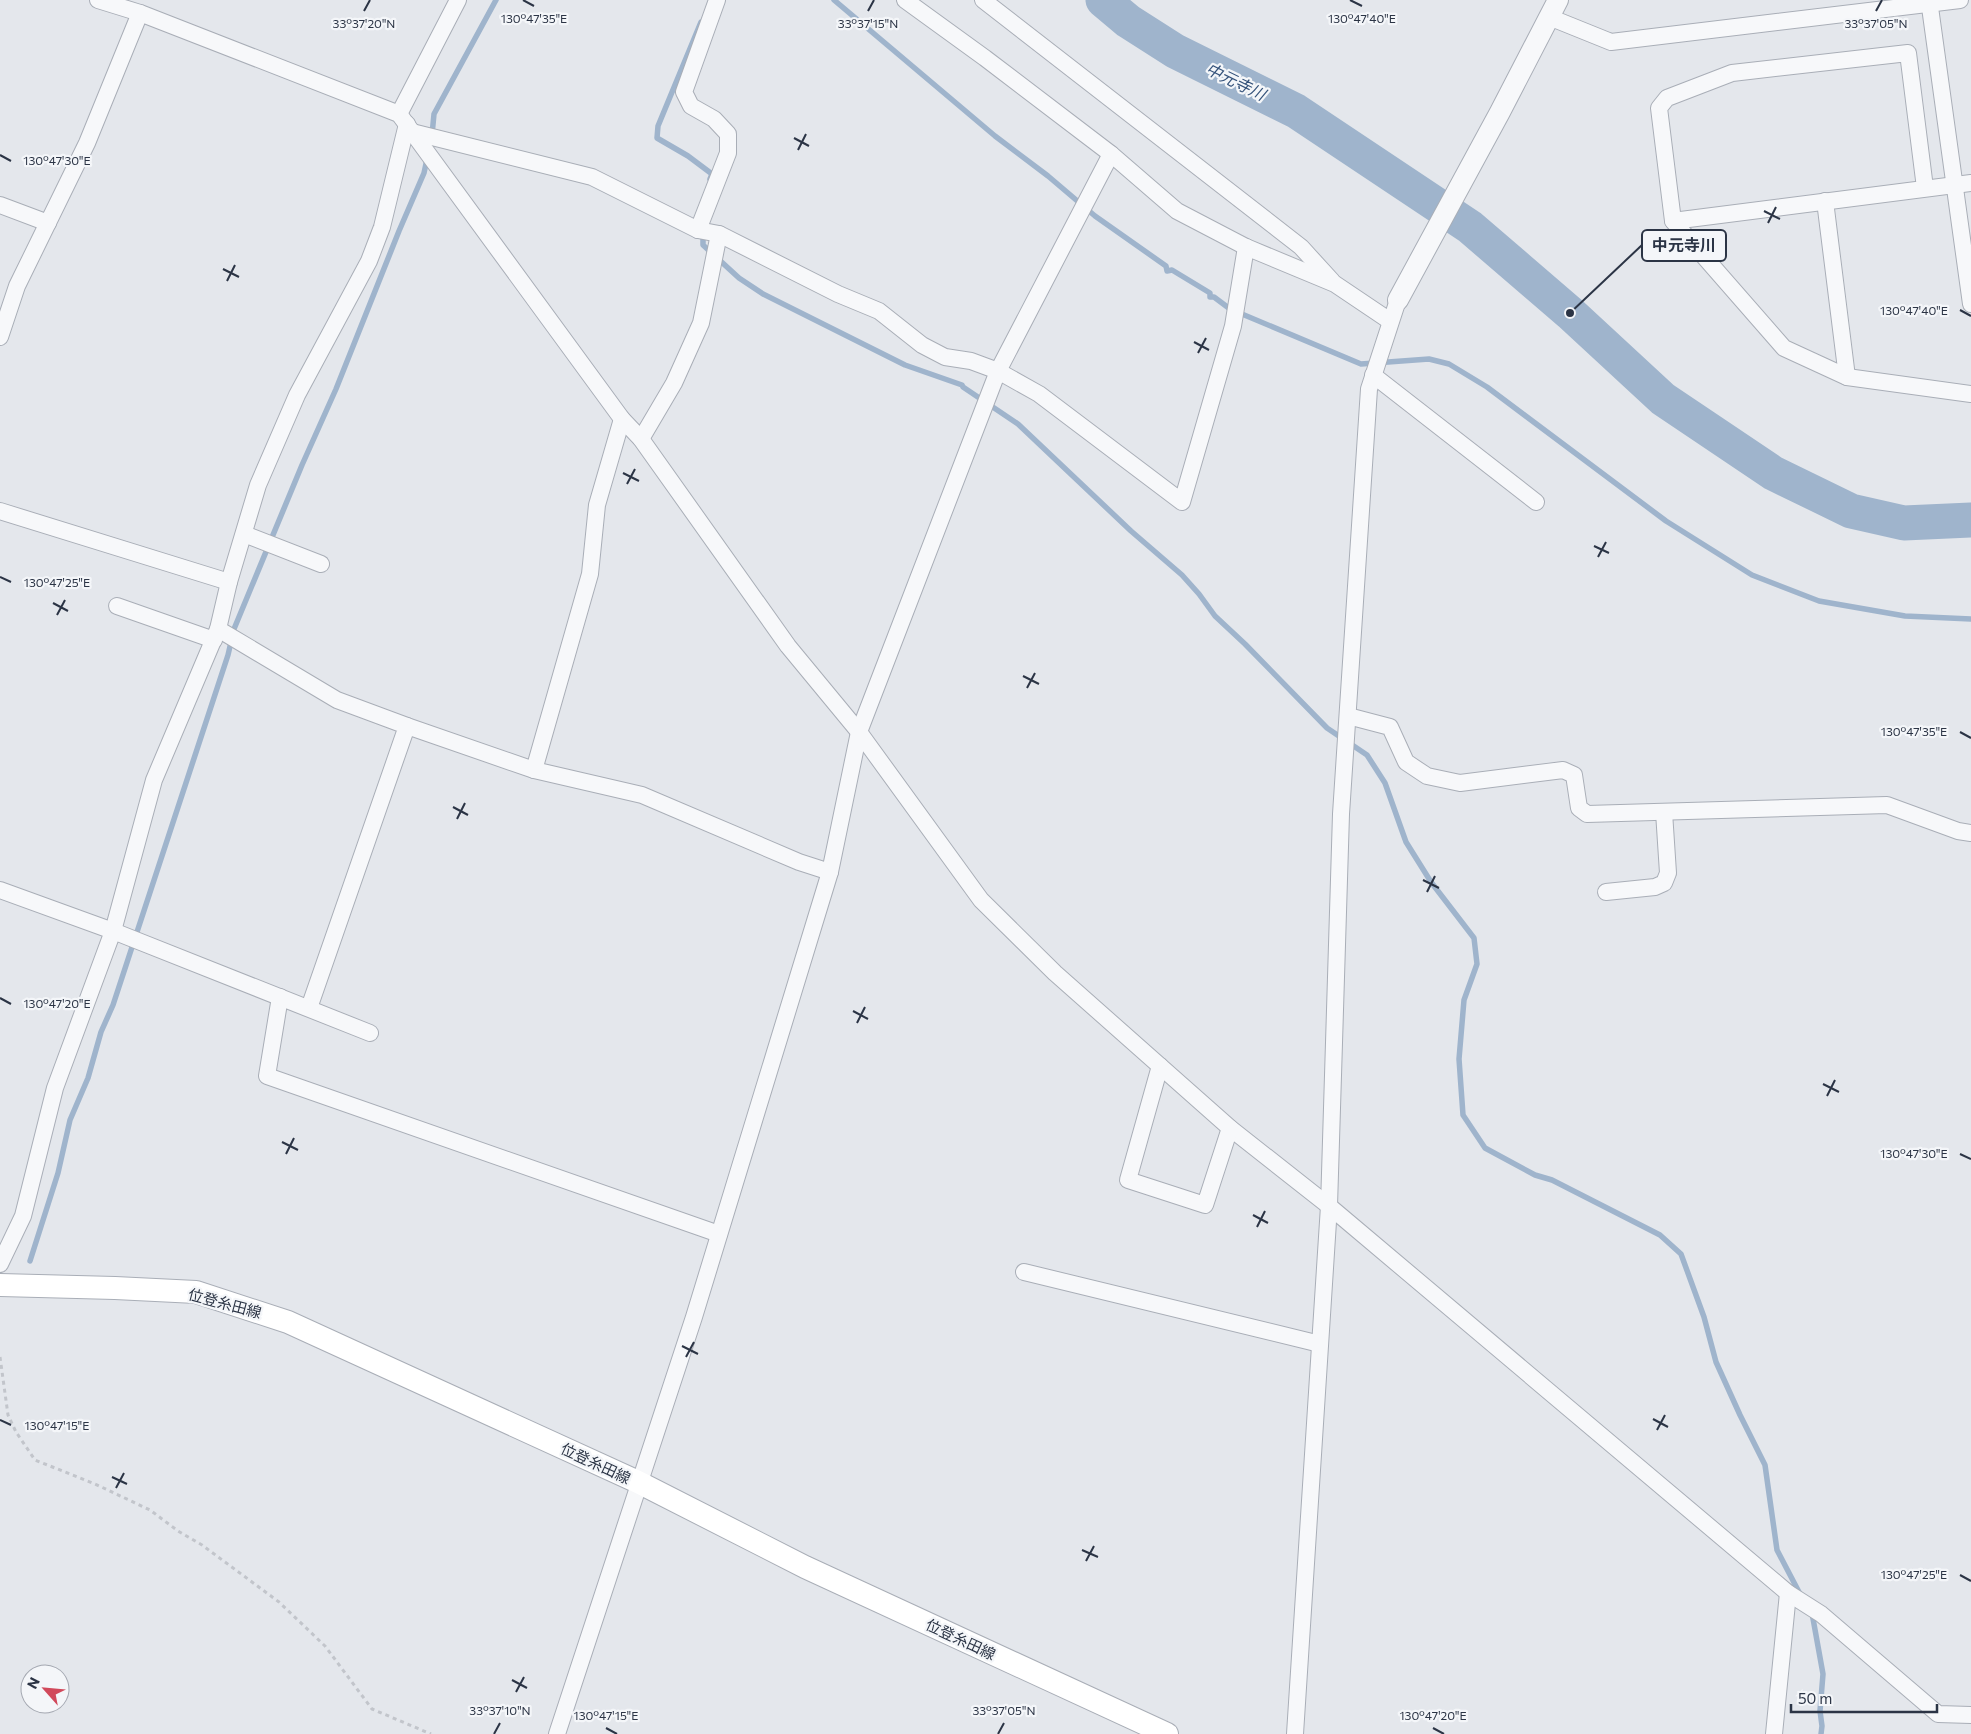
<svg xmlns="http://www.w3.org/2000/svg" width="1971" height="1734" font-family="Commissioner,'Noto Sans JP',sans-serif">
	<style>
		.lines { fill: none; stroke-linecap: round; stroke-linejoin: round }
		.stream { stroke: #9fb4cc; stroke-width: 5.5 }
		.river { stroke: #9fb4cc; stroke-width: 35 }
		.minor-casing { stroke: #a9aeb7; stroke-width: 18 }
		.tertiary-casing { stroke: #a9aeb7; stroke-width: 22 }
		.secondary-casing { stroke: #a9aeb7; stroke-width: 24 }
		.path { stroke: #c2c5cb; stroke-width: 3; stroke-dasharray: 4 4; stroke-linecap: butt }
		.minor { stroke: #f7f8fa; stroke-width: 16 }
		.tertiary { stroke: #f7f8fa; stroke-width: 20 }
		.secondary { stroke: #fff; stroke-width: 22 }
		.ticks { fill: none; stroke: #2b3445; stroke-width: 2 }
		.labels { text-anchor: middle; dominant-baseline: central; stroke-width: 4.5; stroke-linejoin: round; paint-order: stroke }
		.street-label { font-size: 15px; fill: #2b3445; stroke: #f4f6f9 }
		.water-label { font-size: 16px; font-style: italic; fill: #34527a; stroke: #f4f6f9 }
		.ticks-label { font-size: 12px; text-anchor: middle; fill: #2b3445; stroke: #f4f6f9; stroke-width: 4.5; stroke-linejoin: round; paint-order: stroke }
		.leader { fill: none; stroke: #2b3445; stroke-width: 2 }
		.callout-dot { fill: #2b3445; stroke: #f4f6f9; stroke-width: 2 }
		.callout { fill: #f4f6f9; stroke: #2b3445; stroke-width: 2 }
		.callout-label { font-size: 16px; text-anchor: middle; font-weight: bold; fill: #2b3445 }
	</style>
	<rect width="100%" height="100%" fill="#e4e7ec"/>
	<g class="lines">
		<g class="stream">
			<polyline points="834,0 995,136 1048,176 1095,216 1166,266 1167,271 1172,270 1210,293 1210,297 1214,297 1230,309 1361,364 1429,359 1449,364 1487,387 1666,521 1752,575 1819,601 1905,616 1971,619"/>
			<polyline points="701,22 658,126 657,138 688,156 712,174 710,179"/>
			<polyline points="432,135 434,114 496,0"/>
			<polyline points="703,233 703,245 739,278 763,294 905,365 962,385 963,387 1018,424 1131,531 1182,575 1199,594 1215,616 1245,644 1327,728 1367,755 1385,783 1406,842 1431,882 1474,938 1477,964 1464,1000 1459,1059 1463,1115 1485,1148 1535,1175 1552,1180 1660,1235 1681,1254 1704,1317 1716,1362 1740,1415 1765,1465 1777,1550 1800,1594"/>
			<polyline points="30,1261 58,1173 70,1120 88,1078 101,1032 113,1005 228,655 234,629 302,465 336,389 399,231 424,173 427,159"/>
			<polyline points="1812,1613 1823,1674 1820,1711 1822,1726 1821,1734"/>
		</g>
		<polyline class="river" points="1103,0 1128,21 1175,51 1296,111 1470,227 1570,313 1663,399 1773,473 1851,511 1904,523 1971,520"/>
		<g class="minor-casing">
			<g id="minor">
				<polyline points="98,0 140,13 399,114 622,419 641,439 788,646 859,732 981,900 1055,973 1230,1128 1329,1206 1788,1593 1821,1614 1938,1714 1971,1715"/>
				<polyline points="905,0 985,58 1111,154 1177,211 1246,247 1335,284 1390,321"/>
				<polyline points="983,0 1301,247 1332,281"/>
				<polyline points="1929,0 1971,304"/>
				<polyline points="1549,17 1611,42 1960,0"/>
				<polyline points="399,114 458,0"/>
				<polyline points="412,132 592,177 698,230 719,234 838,294 879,311 922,345 945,357 971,361 998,371 1039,394 1182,502 1233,326 1246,247"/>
				<polyline points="1925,188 1908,53 1732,73 1667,98 1659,108 1673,221 1971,183"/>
				<polyline points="1825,201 1847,377"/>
				<polyline points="0,205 48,223"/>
				<polyline points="1673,221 1784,348 1847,377 1971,394"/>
				<polyline points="698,230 728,153 728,134 714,119 691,106 684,92 717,0"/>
				<polyline points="0,337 17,286 87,143 140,13"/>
				<polyline points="1373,375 1536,502"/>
				<polyline points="641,439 674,383 701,323 719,234"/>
				<polyline points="0,511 229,582"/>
				<polyline points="244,534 321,564"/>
				<polyline points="117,606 214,640"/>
				<polyline points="218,629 337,700 407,726 309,1008"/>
				<polyline points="1348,716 1390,727 1406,762 1427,776 1460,783 1563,770 1574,775 1579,808 1587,814 1887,805 1958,831 1971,833"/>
				<polyline points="407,726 534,770 642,795 799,862 830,872"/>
				<polyline points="534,770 590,574 597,505 622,419"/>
				<polyline points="0,890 113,931 370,1033"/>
				<polyline points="1606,892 1655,887 1664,883 1668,873 1664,812"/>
				<polyline points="280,997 267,1076 719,1234"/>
				<polyline points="1160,1066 1128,1180 1205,1205 1230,1128"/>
				<polyline points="0,1264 23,1216 55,1088 113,931 154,780 218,629 229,582 258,485 297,395 369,261 382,227 407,124"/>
				<polyline points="1024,1272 1320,1344"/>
				<polyline points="557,1734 694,1317 830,872 859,732 998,371 1111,154"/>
				<polyline points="1295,1734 1329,1206 1341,814 1369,389 1398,300"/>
				<polyline points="1774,1734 1788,1593"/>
			</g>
		</g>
		<g class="tertiary-casing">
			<polyline id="tertiary" points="1398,300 1500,112 1558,0"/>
		</g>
		<g class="secondary-casing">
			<polyline id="secondary" points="0,1285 115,1288 196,1292 288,1322 638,1482 805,1567 1167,1734"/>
		</g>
		<polyline class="path" points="0,1357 8,1415 16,1432 35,1460 95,1484 150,1510 178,1531 202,1545 279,1602 325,1646 372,1709 431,1734"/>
		<use href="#minor" class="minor"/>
		<use href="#tertiary" class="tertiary"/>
		<use href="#secondary" class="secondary"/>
	</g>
	<path class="ticks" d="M 523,0 L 534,6M 1350,0 L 1362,6M 364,11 L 370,0M 868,11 L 874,0M 1876,11 L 1882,0M 794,138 L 809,146M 798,150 L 806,134M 0,155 L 11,161M 1764,211 L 1780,219M 1768,223 L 1776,207M 223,269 L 239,277M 227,281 L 235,265M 1960,310 L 1971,316M 1194,342 L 1209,350M 1198,353 L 1206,338M 623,473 L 639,481M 627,484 L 635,469M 1594,546 L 1609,553M 1598,557 L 1606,542M 0,577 L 11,582M 53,603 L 68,611M 57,615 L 65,600M 1023,676 L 1039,684M 1027,688 L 1035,673M 1960,732 L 1971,738M 453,807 L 468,815M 457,819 L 465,803M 1423,880 L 1439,888M 1427,892 L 1435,876M 0,998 L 11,1004M 853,1011 L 868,1019M 857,1023 L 865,1007M 1823,1084 L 1839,1092M 1827,1096 L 1835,1080M 282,1142 L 298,1150M 286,1154 L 294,1138M 1960,1154 L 1971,1159M 1253,1215 L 1268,1223M 1257,1227 L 1265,1211M 682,1346 L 698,1354M 686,1357 L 694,1342M 1653,1419 L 1668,1427M 0,1420 L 11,1425M 1657,1430 L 1665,1415M 112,1477 L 127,1484M 116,1488 L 124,1473M 1082,1550 L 1098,1557M 1086,1561 L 1094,1546M 1960,1575 L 1971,1581M 512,1680 L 527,1688M 516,1692 L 524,1677M 606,1728 L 617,1734M 1433,1728 L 1444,1734M 494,1734 L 500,1723M 998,1734 L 1004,1723"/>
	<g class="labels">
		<g class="street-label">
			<text transform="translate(225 1303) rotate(15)">位登糸田線</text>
			<text transform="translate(596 1463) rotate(25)">位登糸田線</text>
			<text transform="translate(961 1639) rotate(25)">位登糸田線</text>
		</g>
		<g class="water-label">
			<text transform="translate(1236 81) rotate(26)">中元寺川</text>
		</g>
	</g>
	<g class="ticks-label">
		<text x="534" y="23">130°47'35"E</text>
		<text x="1362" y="23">130°47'40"E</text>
		<text x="364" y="28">33°37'20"N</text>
		<text x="868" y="28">33°37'15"N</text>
		<text x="1876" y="28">33°37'05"N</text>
		<text x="57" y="165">130°47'30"E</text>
		<text x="1914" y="315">130°47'40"E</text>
		<text x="57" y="587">130°47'25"E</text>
		<text x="1914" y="736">130°47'35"E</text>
		<text x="57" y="1008">130°47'20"E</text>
		<text x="1914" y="1158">130°47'30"E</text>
		<text x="57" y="1430">130°47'15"E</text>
		<text x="1914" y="1579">130°47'25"E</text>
		<text x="500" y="1715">33°37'10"N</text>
		<text x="1004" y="1715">33°37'05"N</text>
		<text x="606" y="1720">130°47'15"E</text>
		<text x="1433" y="1720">130°47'20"E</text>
	</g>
	<path class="leader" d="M1570 313L1642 245"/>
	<circle class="callout-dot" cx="1570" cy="313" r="5"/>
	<rect class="callout" x="1642" y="230" width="84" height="31" rx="5"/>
	<g class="callout-label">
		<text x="1684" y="251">中元寺川</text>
	</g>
	<g transform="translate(45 1689) rotate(297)"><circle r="24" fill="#f4f6f9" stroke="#a4a8b1"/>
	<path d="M0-4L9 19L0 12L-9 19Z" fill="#d1495b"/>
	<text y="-8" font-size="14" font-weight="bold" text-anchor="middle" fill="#2b3445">N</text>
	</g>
	<path d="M1791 1704v8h146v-8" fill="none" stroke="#2b3445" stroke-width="2.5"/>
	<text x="1798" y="1704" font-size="15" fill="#2b3445" stroke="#f4f6f9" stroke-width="4" paint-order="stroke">50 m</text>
</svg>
